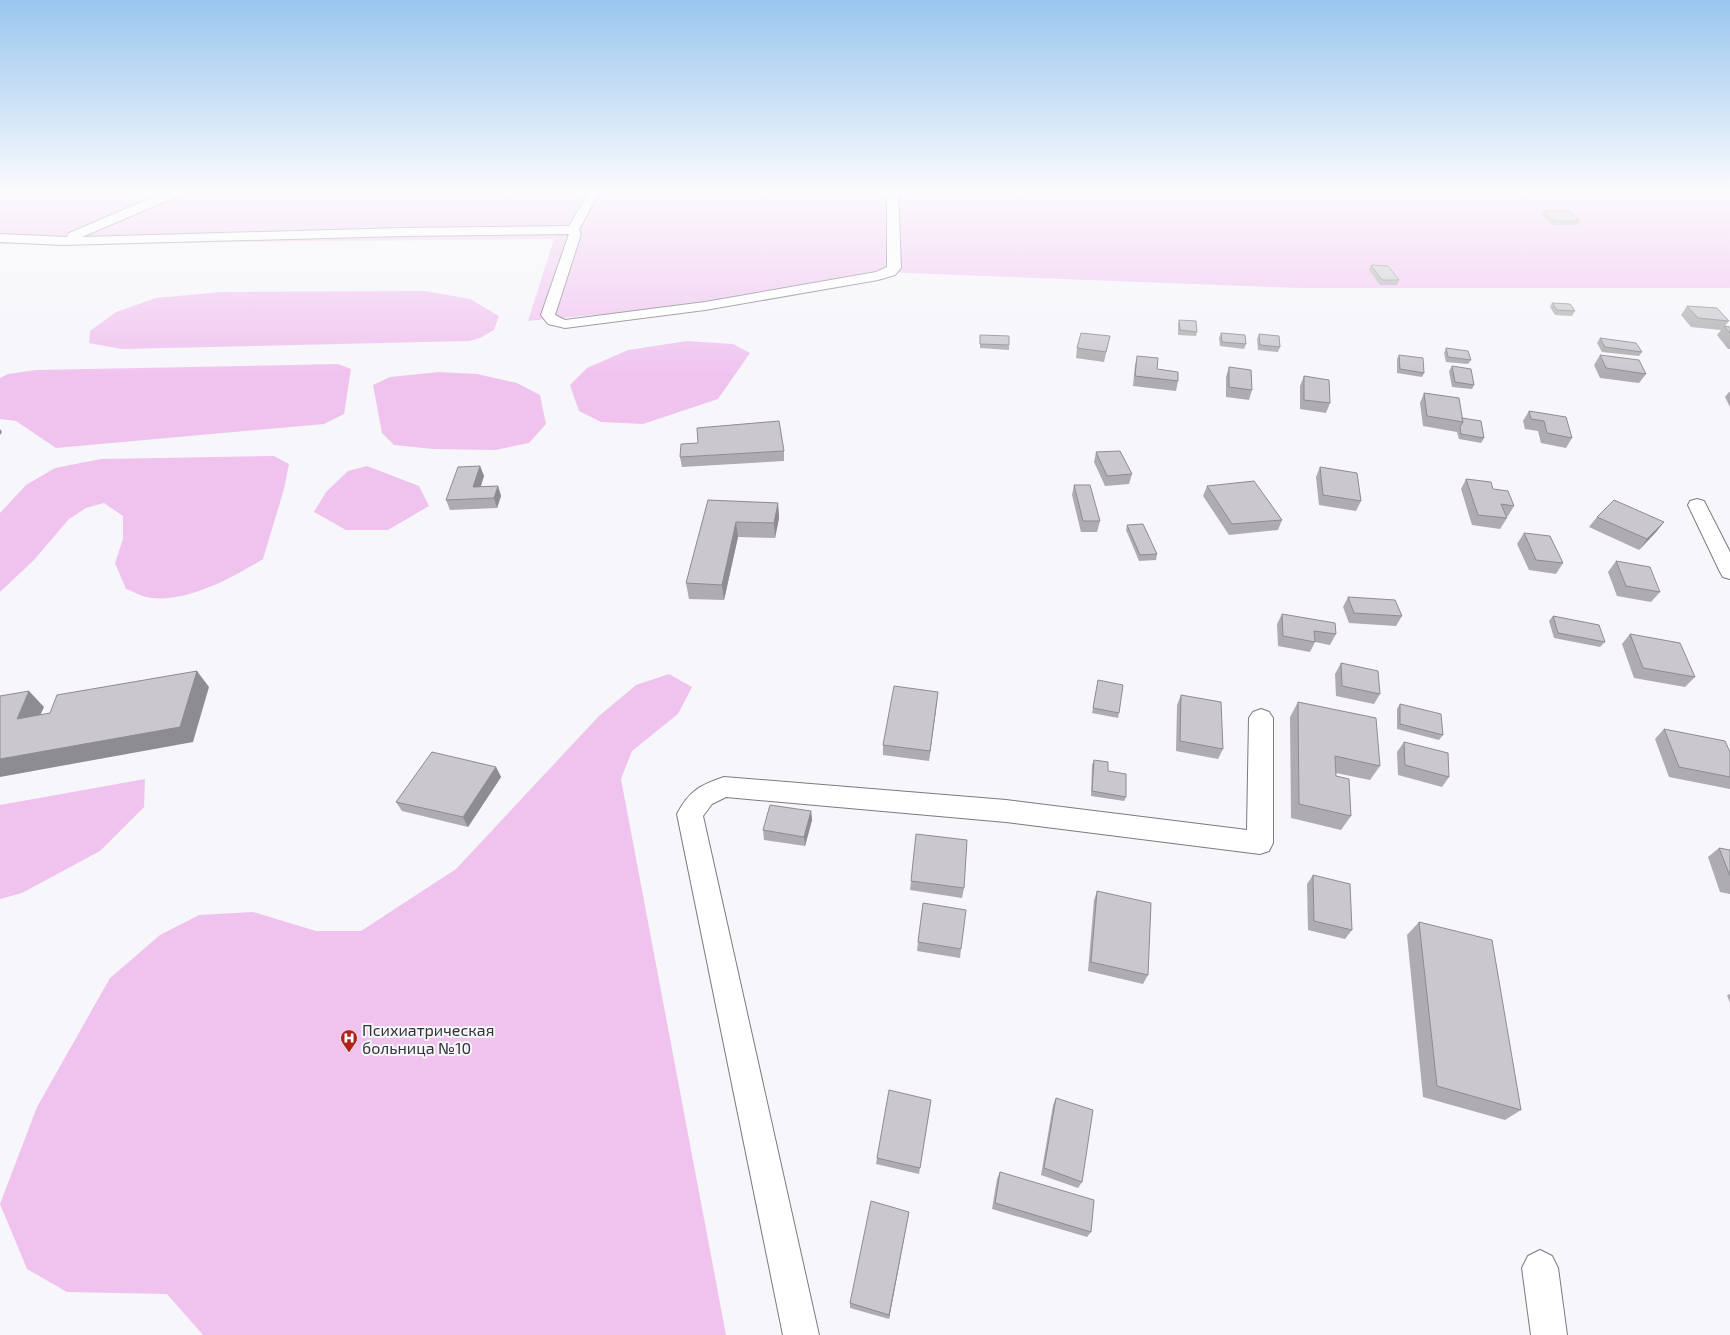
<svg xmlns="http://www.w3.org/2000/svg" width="1730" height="1335" font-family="'Exo 2',sans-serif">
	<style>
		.green { fill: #f0c3ef }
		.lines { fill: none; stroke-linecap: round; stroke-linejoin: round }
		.street-casing { stroke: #7a7a7f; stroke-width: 2 }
		.street { fill: #fff; fill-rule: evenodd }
		.wall { fill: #aeacb0 }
		.shaded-wall { fill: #8d8c90 }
		.building { fill: #cac8cd; stroke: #8d8c90 }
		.labels { text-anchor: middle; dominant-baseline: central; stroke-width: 4; stroke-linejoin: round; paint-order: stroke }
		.near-poi-label { font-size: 16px; fill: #333436; stroke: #f6f6fb; text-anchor: start }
	</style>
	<rect width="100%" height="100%" fill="#f6f6fb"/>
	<g class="green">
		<polygon points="0,190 1730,190 1730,288 1299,288 882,272 681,307 528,321 554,239 0,244"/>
		<polygon points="425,291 470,299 499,316 494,330 480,338 469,341 121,349 89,343 90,331 116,312 156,298 221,292"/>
		<polygon points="687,341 733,344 750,353 718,399 643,424 601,422 579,411 570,385 587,368 628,350"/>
		<polygon points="338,364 351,369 344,414 324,424 56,448 16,421 0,419 0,378 8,374 36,370"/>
		<polygon points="439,372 477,374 517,383 540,395 546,424 529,443 495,450 433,449 394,445 382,433 373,385 390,377"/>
		<path d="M 274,456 L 289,464 L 284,489 L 263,559 C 232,578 183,605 146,597 C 139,595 132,591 126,589 L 115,563 L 123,539 L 123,516 L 104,503 L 86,508 L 69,519 L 34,560 L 0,592 L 0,513 L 26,485 L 55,468 L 101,459 Z"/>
		<polygon points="367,466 419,486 429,506 388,530 346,530 314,512 326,492 348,471"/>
		<polygon points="669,674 692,687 678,714 632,751 621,779 726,1335 203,1335 167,1294 67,1292 27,1269 0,1204 37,1107 110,978 160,935 199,915 253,912 316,931 361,931 456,869 599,716 636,685"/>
		<polygon points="145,779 144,807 100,851 22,893 0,899 0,805"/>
	</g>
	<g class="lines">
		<g class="street-casing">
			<g id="street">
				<polygon points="177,190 193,190 191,192 159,204 82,237 401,228 569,226 590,190 600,190 579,230 581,234 555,315 565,320 705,302 876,272 887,267 887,190 898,190 901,268 895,275 878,280 705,310 565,328 548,324 541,315 569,234 401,236 62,245 0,242 0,234 67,237 69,233 151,198"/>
				<polygon points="1697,499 1704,501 1706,505 1730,552 1730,579 1723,577 1720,572 1688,505 1690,501"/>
				<path d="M 1261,709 L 1269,712 L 1273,718 L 1273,843 L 1269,851 L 1260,854 L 1006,822 L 726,797 L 712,804 L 703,816 L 819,1335 L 783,1335 L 677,814 C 689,791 700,785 724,777 L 1006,800 L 1247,830 L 1249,718 L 1253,712 Z"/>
				<polygon points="1540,1250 1552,1256 1558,1268 1567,1335 1531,1335 1522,1268 1528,1256"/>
			</g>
		</g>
		<use href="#street" class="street"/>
	</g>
	<g class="wall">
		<polygon points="1544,211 1580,221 1578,225 1553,225 1541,215"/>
		<polygon points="1371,265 1399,280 1397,285 1380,285 1369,270"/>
		<polygon points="1552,303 1575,311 1572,316 1555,315 1550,307"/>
		<polygon points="1687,306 1729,321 1725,326 1730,327 1730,349 1728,349 1717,335 1721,330 1691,327 1681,315"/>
		<polygon points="1179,320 1197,332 1196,336 1178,335 1178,324"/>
		<polygon points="1221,333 1246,344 1244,349 1220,346 1219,338"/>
		<polygon points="1259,334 1280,347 1278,352 1258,350 1257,339"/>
		<polygon points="980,335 1009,345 1009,350 980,348"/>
		<polygon points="1110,336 1104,362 1076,358 1077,348"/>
		<polygon points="1600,338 1642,352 1639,356 1602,352 1597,343"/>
		<polygon points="1446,348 1471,360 1468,364 1446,362 1444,353"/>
		<polygon points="1399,355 1424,373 1422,377 1397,373 1397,359"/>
		<polygon points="1600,355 1646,374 1639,383 1600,378 1594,365"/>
		<polygon points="1137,356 1157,369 1178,381 1176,391 1133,386 1135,365"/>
		<polygon points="1452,366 1474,385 1472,389 1452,387 1449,371"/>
		<polygon points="1229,367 1252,390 1249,400 1226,397 1226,377"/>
		<polygon points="1304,376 1330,403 1326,413 1300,409 1300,386"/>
		<polygon points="1729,392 1730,392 1730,407 1725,397"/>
		<polygon points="1424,393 1462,418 1484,438 1481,443 1459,439 1457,432 1423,426 1420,403"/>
		<polygon points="1529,411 1572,438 1566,448 1541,443 1538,431 1525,429 1523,421"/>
		<polygon points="784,451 784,461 682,467 680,457"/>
		<polygon points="1096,452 1132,474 1129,484 1105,486 1094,462"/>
		<polygon points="480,466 484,476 481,486 498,486 501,496 497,508 450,510 446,500"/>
		<polygon points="1320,467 1361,501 1356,511 1319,505 1316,477"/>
		<polygon points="1466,479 1493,489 1514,506 1508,516 1506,516 1507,518 1500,529 1472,525 1461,489"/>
		<polygon points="1074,485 1100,521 1097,532 1081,532 1072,495"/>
		<polygon points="1207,486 1282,520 1278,530 1229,535 1203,496"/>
		<polygon points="708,500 778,503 779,518 775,538 738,537 724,600 689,599 686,583"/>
		<polygon points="1597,517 1664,522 1656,532 1639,550 1589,527"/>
		<polygon points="1127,525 1157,554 1156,560 1139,561 1126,530"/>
		<polygon points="1524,533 1563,563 1556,574 1529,570 1517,544"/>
		<polygon points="1616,561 1660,592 1651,602 1617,596 1608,572"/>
		<polygon points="1348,597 1402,616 1396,626 1349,623 1343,607"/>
		<polygon points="1282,614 1336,634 1330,645 1315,642 1310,652 1278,646 1277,624"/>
		<polygon points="1553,616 1605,642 1600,647 1554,638 1549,621"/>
		<polygon points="1630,634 1695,677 1685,687 1634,678 1622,644"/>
		<polygon points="1341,663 1380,694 1374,704 1336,696 1335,674"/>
		<polygon points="1098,680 1119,713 1118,718 1092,713"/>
		<polygon points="1181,695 1223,749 1218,759 1176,751 1177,705"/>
		<polygon points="937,702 929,761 883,755 883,745"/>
		<polygon points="1298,702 1380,766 1370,780 1336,773 1336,776 1351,816 1341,830 1291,818 1290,717"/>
		<polygon points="1400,704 1443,735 1439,740 1397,729 1397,709"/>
		<polygon points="1664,729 1730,752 1730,789 1669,777 1655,739"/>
		<polygon points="1404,742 1449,777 1442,787 1398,775 1397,752"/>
		<polygon points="1094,760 1108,771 1126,797 1124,801 1091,796 1092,765"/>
		<polygon points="496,767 501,777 468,827 402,811 396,802"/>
		<polygon points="811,811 812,820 805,846 764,840 763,830"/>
		<polygon points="1719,848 1730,850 1730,894 1720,892 1708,857"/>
		<polygon points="1313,875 1352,930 1345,939 1308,930 1307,884"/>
		<polygon points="911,881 964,888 962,898 910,890"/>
		<polygon points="1097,891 1148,975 1143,984 1088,971 1094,900"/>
		<polygon points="1419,922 1521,1110 1505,1120 1423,1097 1407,935"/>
		<polygon points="918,942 961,949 960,958 917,951"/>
		<polygon points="1730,994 1730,1003 1727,995"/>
		<polygon points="1056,1098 1082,1182 1078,1188 1041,1175 1053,1105"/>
		<polygon points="931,1100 919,1174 876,1164 877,1158"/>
		<polygon points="1000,1172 1091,1232 1087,1237 992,1209 997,1179"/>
		<polygon points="909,1212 889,1319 850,1308 850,1303"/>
	</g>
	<g class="shaded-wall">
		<polygon points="0,429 2,432 0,435"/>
		<polygon points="480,466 484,476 477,497 473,487"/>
		<polygon points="498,486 501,496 497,508 494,498"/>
		<polygon points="778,503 779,518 775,538 774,523"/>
		<polygon points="736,522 738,537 724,600 722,585"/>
		<polygon points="1664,522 1656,532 1639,550 1647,539"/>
		<polygon points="197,671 209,687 193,742 0,777 0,759"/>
		<polygon points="29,691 44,707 32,734 17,719"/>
		<polygon points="938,692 937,702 929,761 930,751"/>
		<polygon points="496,767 501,777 468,827 463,817"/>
		<polygon points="811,811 812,820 805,846 804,837"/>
		<polygon points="909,1212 908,1218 889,1319 889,1315"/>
	</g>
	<g class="building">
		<polygon points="1544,211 1568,211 1580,221 1555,221"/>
		<polygon points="1371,265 1388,266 1399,280 1382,280"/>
		<polygon points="1552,303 1570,304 1575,311 1557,310"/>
		<polygon points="1687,306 1717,308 1729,321 1698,318"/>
		<polygon points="1179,320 1196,321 1197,332 1180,330"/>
		<polygon points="1724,326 1730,327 1730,333"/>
		<polygon points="1081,333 1110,336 1106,352 1077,348"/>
		<polygon points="1221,333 1245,335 1246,344 1222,342"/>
		<polygon points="1259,334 1279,336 1280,347 1260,345"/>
		<polygon points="980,335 1009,336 1009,345 980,344"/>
		<polygon points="1600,338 1636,343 1642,352 1605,347"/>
		<polygon points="1446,348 1468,351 1471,360 1448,357"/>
		<polygon points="1399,355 1423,358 1424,373 1400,369"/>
		<polygon points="1600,355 1639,360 1646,374 1606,368"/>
		<polygon points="1137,356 1158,358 1157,369 1178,372 1178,381 1135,376"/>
		<polygon points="1452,366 1471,369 1474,385 1455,382"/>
		<polygon points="1229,367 1251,370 1252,390 1229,387"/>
		<polygon points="1304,376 1329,380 1330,403 1304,400"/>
		<polygon points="1424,393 1459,398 1463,422 1427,416"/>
		<polygon points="1529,411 1566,417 1572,438 1547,433 1544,421 1531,419"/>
		<polygon points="1462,418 1481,421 1484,438 1461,434 1460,427 1463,422"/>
		<polygon points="779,421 784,451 680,457 681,444 698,443 697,428"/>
		<polygon points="1120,451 1132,474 1107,476 1096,452"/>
		<polygon points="480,466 473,487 498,486 494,498 446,500 458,467"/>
		<polygon points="1320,467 1357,473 1361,501 1323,495"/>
		<polygon points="1466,479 1491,482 1493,489 1508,491 1514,506 1501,504 1507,518 1478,515"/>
		<polygon points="1254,481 1282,520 1232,524 1207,486"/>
		<polygon points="1074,485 1090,485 1100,521 1083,521"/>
		<polygon points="708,500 778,503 774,523 736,522 722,585 686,583"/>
		<polygon points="1614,500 1664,522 1647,539 1597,517"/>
		<polygon points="1143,524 1157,554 1140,555 1127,525"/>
		<polygon points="1524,533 1550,536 1563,563 1536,560"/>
		<polygon points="1616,561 1650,567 1660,592 1626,586"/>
		<polygon points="1348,597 1395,600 1402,616 1354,613"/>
		<polygon points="1282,614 1335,623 1336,634 1314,631 1315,642 1283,636"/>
		<polygon points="1553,616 1599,625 1605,642 1558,633"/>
		<polygon points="1630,634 1680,643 1695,677 1643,668"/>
		<polygon points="1341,663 1378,671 1380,694 1342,686"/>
		<polygon points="197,671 180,727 0,759 0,696 29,691 17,719 50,713 57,695"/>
		<polygon points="1098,680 1123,685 1119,713 1093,708"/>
		<polygon points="894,686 938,692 930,751 883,745"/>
		<polygon points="1181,695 1221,702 1223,749 1180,741"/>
		<polygon points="1298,702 1376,718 1380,766 1335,756 1336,776 1349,779 1351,816 1299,804"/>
		<polygon points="1400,704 1441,714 1443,735 1400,724"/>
		<polygon points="1664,729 1725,741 1730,752 1730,777 1679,767"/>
		<polygon points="1404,742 1448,753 1449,777 1405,765"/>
		<polygon points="432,752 496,767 463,817 396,802"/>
		<polygon points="1094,760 1108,762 1108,771 1126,774 1126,797 1092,791"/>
		<polygon points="770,805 811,811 804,837 763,830"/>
		<polygon points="916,834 967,840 964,888 911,881"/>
		<polygon points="1719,848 1730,850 1730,876"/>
		<polygon points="1313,875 1350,884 1352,930 1314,921"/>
		<polygon points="1097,891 1151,903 1148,975 1091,962"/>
		<polygon points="923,903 966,910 961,949 918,942"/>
		<polygon points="1419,922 1492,940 1521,1110 1437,1086"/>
		<polygon points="889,1090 931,1100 920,1168 877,1158"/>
		<polygon points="1056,1098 1093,1110 1082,1182 1044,1168"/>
		<polygon points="1000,1172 1094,1200 1091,1232 995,1203"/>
		<polygon points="871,1201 909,1212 889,1315 850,1303"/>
	</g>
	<linearGradient id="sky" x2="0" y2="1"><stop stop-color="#9ac6ee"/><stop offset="0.51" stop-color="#fbfbfd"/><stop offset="1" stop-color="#fbfbfd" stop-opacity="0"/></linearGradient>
	<rect width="1730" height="376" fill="url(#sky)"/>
	<defs>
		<g id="hospital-pin" transform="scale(0.9)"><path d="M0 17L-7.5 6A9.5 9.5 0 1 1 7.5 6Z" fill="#b1221b" stroke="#f6f6fb"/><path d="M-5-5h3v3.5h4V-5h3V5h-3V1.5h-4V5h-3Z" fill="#fff"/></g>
	</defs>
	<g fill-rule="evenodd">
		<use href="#hospital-pin" x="349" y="1038"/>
	</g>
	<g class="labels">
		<g class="near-poi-label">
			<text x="362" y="1029">Психиатрическая<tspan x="362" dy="18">больница №10</tspan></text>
		</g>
	</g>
</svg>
